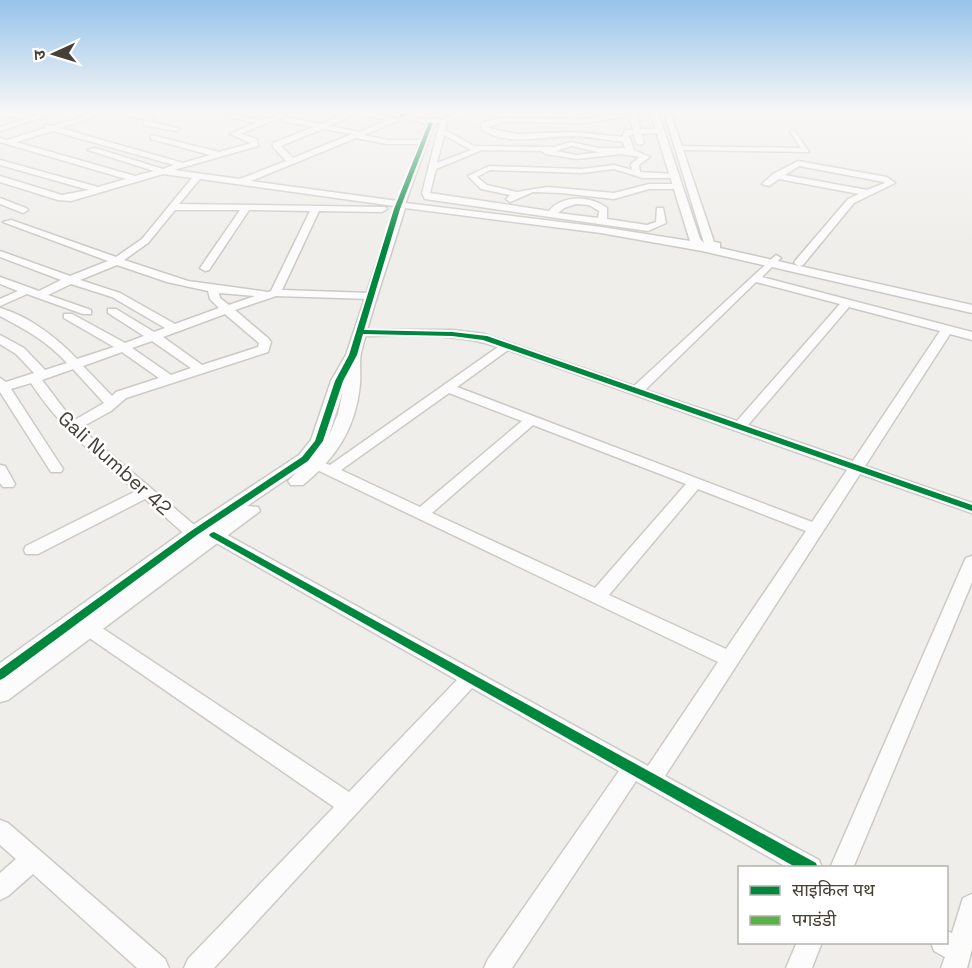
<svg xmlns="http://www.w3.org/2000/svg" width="972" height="968" font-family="'Space Grotesk','Noto Sans Devanagari',sans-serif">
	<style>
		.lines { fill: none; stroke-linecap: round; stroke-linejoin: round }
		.minor-casing { stroke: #cccac6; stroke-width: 3 }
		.tertiary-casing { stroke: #cccac6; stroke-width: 3 }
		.minor { fill: #fdfcfc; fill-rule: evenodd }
		.tertiary { fill: #fdfcfc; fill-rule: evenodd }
		.quiet { stroke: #57b346; stroke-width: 4; stroke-dasharray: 8 4; stroke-linecap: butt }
		.cycleway-casing { stroke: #fff; stroke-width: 4 }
		.cycleway { fill: #00873e; fill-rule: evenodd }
		.labels { text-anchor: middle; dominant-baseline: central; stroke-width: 5; stroke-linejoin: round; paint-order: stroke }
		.street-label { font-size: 20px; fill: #464037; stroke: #fff }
	</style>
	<rect width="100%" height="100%" fill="#f0eeea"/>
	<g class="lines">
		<g class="minor-casing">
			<g id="minor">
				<polygon points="0,112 33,116 57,112 0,131 0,127 24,119 0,115"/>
				<path d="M 97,112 L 108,112 L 60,128 L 183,163 L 210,155 L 151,139 L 151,135 L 219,152 L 251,143 L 230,134 L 256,123 L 211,112 C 226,112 252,121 264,119 C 274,118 281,112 292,112 L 241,134 L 257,139 L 258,146 L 174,170 L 240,179 L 286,161 L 273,147 L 273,143 L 314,127 L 282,121 L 285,117 L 321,124 L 349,112 L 369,112 L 399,120 L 364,135 L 387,140 L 421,140 L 427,124 L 383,112 C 401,112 421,123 438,118 L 441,120 L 459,112 L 469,112 L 447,122 L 445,130 L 474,146 L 554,147 L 571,142 L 598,148 L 625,148 L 623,142 C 606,140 589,136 572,136 C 544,136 506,147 481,129 L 481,123 L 500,118 L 587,119 L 622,114 L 626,116 L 587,123 L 501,122 L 488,128 L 517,134 L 575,132 L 622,137 L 625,130 L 633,130 L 629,112 L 636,112 L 640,129 L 663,129 L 660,133 L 641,134 L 644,143 L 640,145 L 636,143 L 634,134 L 629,136 L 634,150 L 650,157 L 639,165 L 640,172 L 674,174 L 677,174 L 677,178 L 643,178 L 614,169 L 582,173 L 490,170 L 477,177 L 487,185 L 517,192 L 547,187 L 614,193 L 649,184 L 678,184 L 682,187 L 681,189 L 649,189 L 614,199 L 561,193 L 533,192 L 510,202 L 506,199 L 510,195 L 481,189 L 468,176 L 489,166 L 582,169 L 614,165 L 632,170 L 631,164 L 640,157 L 621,154 L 577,159 L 545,154 L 542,151 L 482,150 L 436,169 L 430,193 L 549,211 C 563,194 591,196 607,208 L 607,219 L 647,225 L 656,222 L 657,208 L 663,208 L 666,223 L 648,231 L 425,199 L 422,193 L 440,122 L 434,124 L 405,204 L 401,207 L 200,179 L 179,204 L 385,207 L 387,209 L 382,212 L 319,211 L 282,290 L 370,293 L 375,296 L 370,299 L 276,296 L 235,310 L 269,339 L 271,342 L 268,352 L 126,398 L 111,411 L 80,428 L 206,535 L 214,530 L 220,531 L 648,766 L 718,662 L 313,468 L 311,465 L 318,461 L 330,465 L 498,347 C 455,332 405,336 360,336 L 354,332 L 356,330 L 452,330 L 484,334 L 634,386 L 776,255 L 781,258 L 762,277 L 972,332 L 972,340 L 950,334 L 865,466 L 972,503 L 972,513 L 860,474 L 665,776 L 819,860 L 822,868 L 788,868 L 636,781 L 512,968 L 484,968 L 488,959 L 619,771 L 472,688 L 214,968 L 184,968 L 188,959 L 334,807 L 75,628 L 72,623 L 75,618 L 81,616 L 87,618 L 349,792 L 457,680 L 211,540 L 209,545 L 197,545 L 145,499 L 38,554 L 26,554 L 24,550 L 26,546 L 136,491 C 96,456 61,429 31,383 L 11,389 L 63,469 L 61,472 L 51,472 L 0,392 L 0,378 L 6,382 L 34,373 L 16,354 L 0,344 L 0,335 L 24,348 L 45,370 L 67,363 C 48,342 25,329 0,316 L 0,308 C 29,316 57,338 77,359 L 114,347 L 64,318 L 64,314 L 72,314 L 125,343 L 144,336 L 108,313 L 108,309 L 116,309 L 154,332 L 165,328 L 112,297 L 71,284 L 48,295 L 91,310 L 91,314 L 83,314 L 27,294 L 0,306 L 0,299 L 18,291 L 0,284 L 0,277 L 39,291 L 61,280 L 0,257 L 0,251 L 70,276 L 108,261 L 3,222 L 11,220 L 116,257 L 142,239 L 192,178 L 163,174 L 71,201 L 58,200 L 0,182 L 0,176 L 62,195 L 89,190 L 0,165 L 0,160 L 98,187 L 126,179 L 0,142 L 0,138 L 7,140 L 45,128 L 45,125 L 52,126 ZM 357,114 L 358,114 L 387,120 L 360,132 L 329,126 ZM 322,129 L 352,134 L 293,158 L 281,146 ZM 53,131 L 174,165 L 163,169 L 95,148 L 88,150 L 154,171 L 135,176 L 16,142 ZM 444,135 L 471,150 L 437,163 ZM 356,138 L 387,144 L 419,144 L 398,201 L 251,181 ZM 571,146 L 598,152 L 601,152 L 577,155 L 556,151 ZM 576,204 L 589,205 L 599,211 L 598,218 L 558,213 L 564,208 ZM 175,210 L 240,210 L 200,268 L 205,271 L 209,270 L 249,210 L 310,211 L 271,291 L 268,292 L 188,281 L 124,260 L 148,243 ZM 117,265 L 167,282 L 208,291 L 210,299 L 219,308 L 175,324 L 120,293 L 80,280 ZM 756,282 L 840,304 L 737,421 L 645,390 ZM 219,293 L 255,296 L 229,305 L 220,298 ZM 849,307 L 940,331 L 853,461 L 748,425 ZM 225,314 L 259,343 L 258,347 L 202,365 L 163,337 ZM 152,341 L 191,368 L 171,375 L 132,348 ZM 508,350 L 847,470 L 812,522 L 457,387 ZM 122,352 L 159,378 L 116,392 L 112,396 L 83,366 ZM 73,369 L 104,403 L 73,421 L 42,380 ZM 449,393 L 522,421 L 420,507 L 341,470 ZM 533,425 L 686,484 L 595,588 L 432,513 ZM 698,489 L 806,531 L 726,649 L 609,595 Z"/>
				<polygon points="116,112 130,112 153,117 151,122 180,129 176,131 143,125 145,120"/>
				<polygon points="794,130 809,152 680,150 676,148 680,146 801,148 790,132"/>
				<path d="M 798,161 L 887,177 L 895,183 L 854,203 L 803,265 L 799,266 L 794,263 L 795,261 L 848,199 L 859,194 L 779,179 L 769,186 L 762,184 L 773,174 ZM 799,166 L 884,182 L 885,183 L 867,190 L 785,175 Z"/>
				<polygon points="0,198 26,208 28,210 23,213 0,204"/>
				<polygon points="0,465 5,466 15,484 13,487 3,487 0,483"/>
				<polygon points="972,556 972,582 853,868 830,868 964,562 966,558"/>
				<polygon points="0,820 8,823 165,959 169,968 137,968 33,874 8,896 0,900 0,873 16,859 0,845"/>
				<polygon points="972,894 972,949 967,968 941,968 945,957 934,951 931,942 946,942 946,931 952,933 963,898"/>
				<polygon points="797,942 822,942 812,968 786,968"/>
			</g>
		</g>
		<g class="tertiary-casing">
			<path id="tertiary" d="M 650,112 L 658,112 L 700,239 L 704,243 L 664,112 L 671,114 L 714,242 L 720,243 L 720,248 L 972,305 L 972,313 L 702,251 L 601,233 L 405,208 C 391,256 373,304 361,353 C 359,362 361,374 360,384 C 356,428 336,458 303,485 L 291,485 L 288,481 L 297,472 L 247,506 L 258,507 L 260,511 L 8,700 L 0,702 L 0,663 L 187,529 L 299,455 L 311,440 L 331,381 L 346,355 L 397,202 L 601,227 L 690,241 ZM 343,391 L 338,414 L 328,438 Z"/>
		</g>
		<use href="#minor" class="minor"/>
		<use href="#tertiary" class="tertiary"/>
		<polyline class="quiet" points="400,116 409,112"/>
		<g class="cycleway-casing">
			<g id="cycleway">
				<polygon points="429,122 433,123 400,209 364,330 452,332 487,336 972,505 972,511 483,340 452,336 363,334 357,355 343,381 323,441 308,461 197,535 4,678 0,680 0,669 191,531 302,457 315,441 335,381 349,355 394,209"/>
				<polygon points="214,532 816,863 818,868 797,868 211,537 209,535 211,533"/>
			</g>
		</g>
		<use href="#cycleway" class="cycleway"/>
	</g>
	<linearGradient id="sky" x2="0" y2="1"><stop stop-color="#96c3ea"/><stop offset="0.45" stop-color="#f8f7f6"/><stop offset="1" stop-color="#f8f7f6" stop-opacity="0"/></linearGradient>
	<rect width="972" height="248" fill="url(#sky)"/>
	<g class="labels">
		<g class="street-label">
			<text transform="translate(115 463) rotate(42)">Gali Number 42</text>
		</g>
	</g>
	<rect x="738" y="866" width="210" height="78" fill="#ffffff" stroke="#b5b3af" stroke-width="1.5"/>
	<rect x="750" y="886" width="30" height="9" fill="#00873e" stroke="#b5b3af" stroke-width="1.5"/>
	<text x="792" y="896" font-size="18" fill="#464037">साइकिल पथ</text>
	<rect x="750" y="916" width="30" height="9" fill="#57b346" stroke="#b5b3af" stroke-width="1.5"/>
	<text x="792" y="926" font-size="18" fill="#464037">पगडंडी</text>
	<g transform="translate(54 54) rotate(266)" stroke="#ffffff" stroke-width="4.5" paint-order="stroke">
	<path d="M0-4.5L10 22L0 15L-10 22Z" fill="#464037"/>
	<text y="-9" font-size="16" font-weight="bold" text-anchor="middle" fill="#464037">उ</text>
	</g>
</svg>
